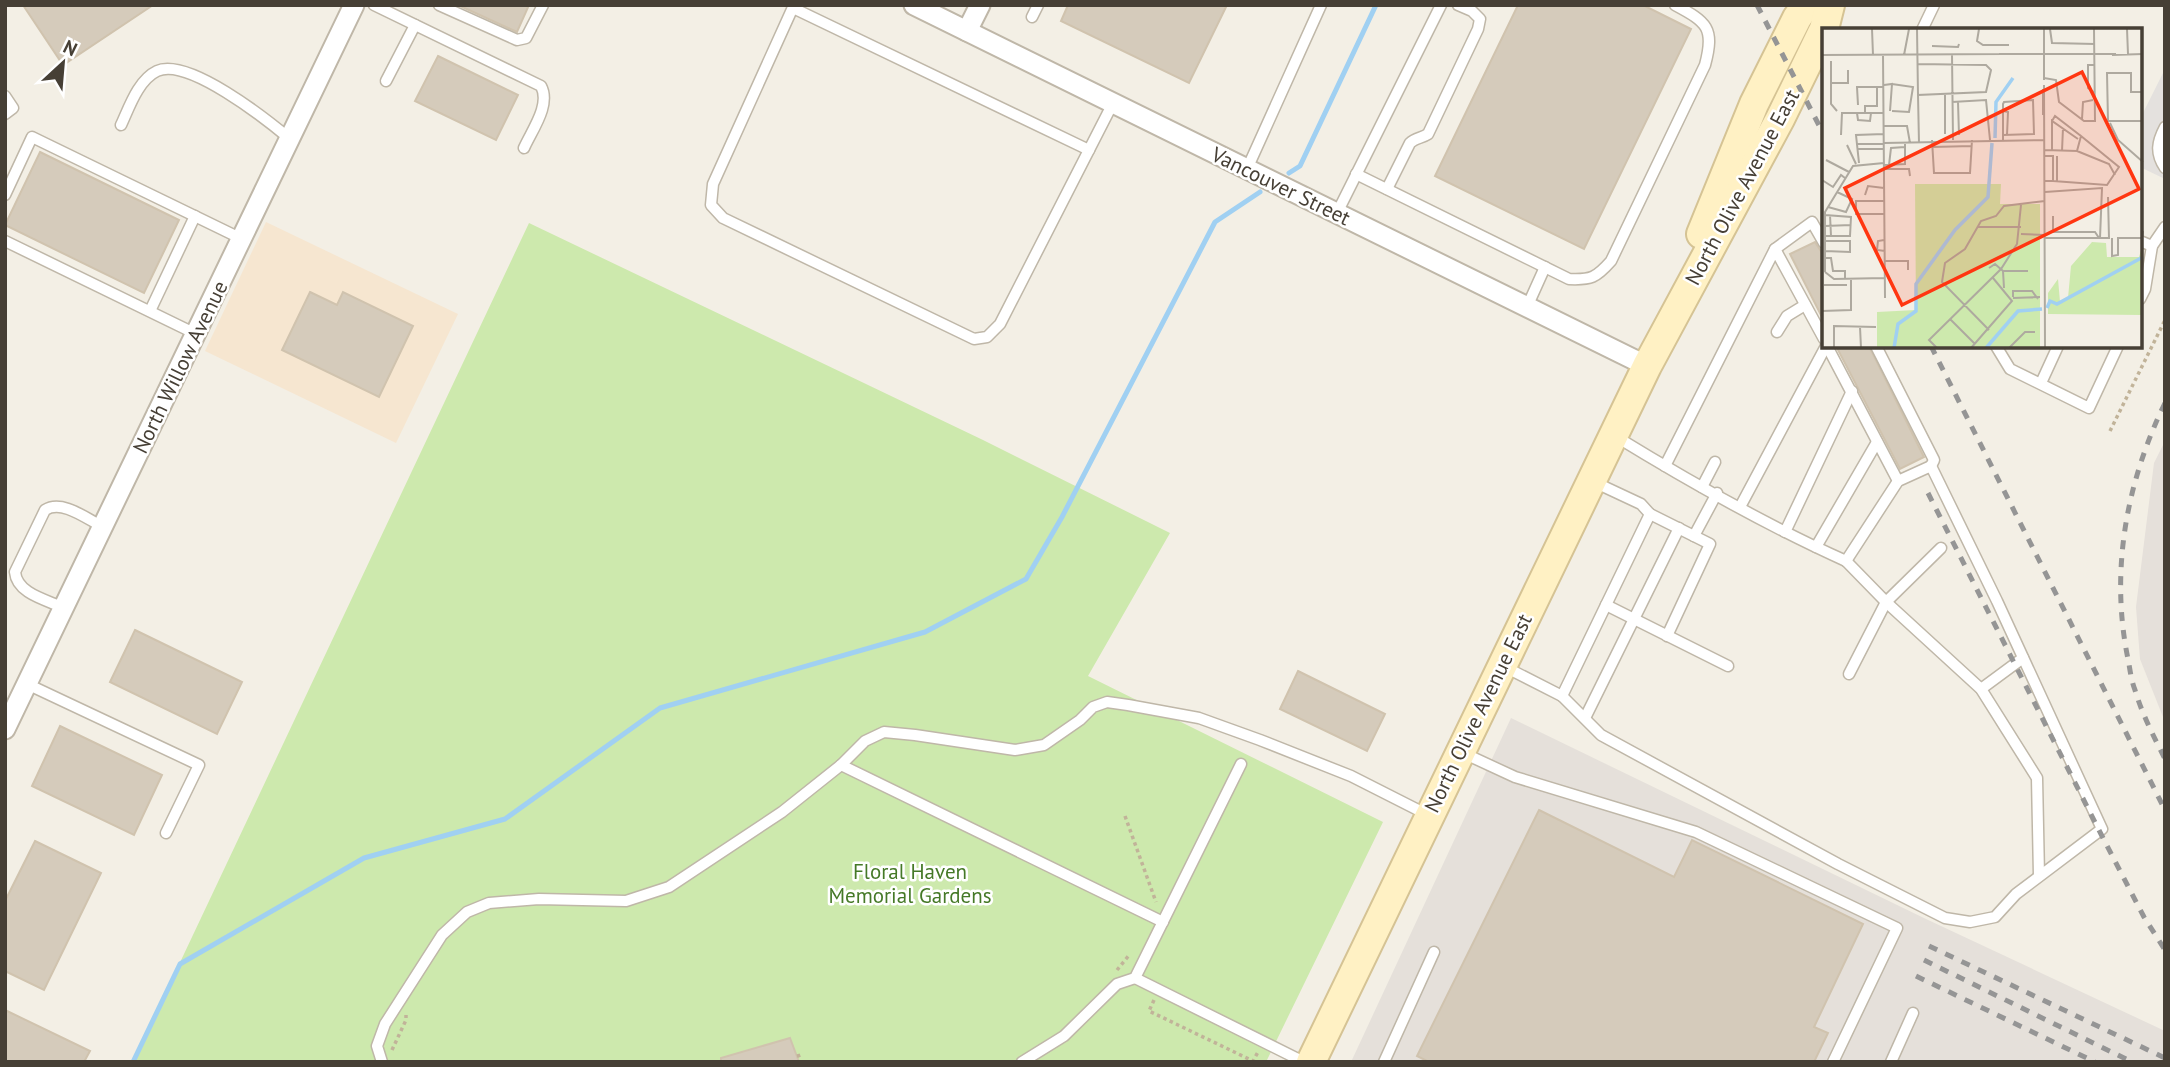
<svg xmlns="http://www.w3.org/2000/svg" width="2170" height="1067" font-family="'PT Sans',sans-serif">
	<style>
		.commercial { fill: #f6e6d0 }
		.industrial { fill: #e5e0da }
		.green { fill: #cde9ad }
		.parking { fill: #e4e1de }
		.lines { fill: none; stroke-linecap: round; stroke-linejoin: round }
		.stream { stroke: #a0d0f2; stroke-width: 5 }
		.building { fill: #d5cbbb; stroke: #d0c3ae; stroke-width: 2 }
		.lane-casing { stroke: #bfb7a8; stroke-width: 13 }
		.street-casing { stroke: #bfb7a8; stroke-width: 23 }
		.secondary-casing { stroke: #d5c394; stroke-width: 32 }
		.path { stroke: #c1b399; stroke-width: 3.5; stroke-dasharray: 3.5 3.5; stroke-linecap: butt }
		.lane { stroke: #fff; stroke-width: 10 }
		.street { stroke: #fff; stroke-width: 19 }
		.secondary { stroke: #fff1c4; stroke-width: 28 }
		.rail { stroke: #959595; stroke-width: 5; stroke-dasharray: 9 9; stroke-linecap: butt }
		.labels { text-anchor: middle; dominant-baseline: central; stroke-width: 5; stroke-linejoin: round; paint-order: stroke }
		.street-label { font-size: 21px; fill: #463f35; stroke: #fff }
		.park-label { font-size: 21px; fill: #457927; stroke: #fff }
		.inset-river { fill: none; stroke: #a0d0f2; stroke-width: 3.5 }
		.inset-road { fill: none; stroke: #aea99f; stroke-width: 2 }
		.view { fill: #ff3611; fill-opacity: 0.15; stroke: #ff3611; stroke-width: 3.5 }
		.inset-edge { fill: none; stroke: #463f35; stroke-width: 3.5 }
	</style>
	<rect width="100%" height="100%" fill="#f3efe5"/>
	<polygon class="commercial" points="266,222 458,314 396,443 205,351"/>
	<g class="industrial">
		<polygon points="2165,441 2165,722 2140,659 2136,607 2154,463"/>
		<polygon points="1511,718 1926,919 2165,1031 2165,1062 1351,1062"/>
	</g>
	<polygon class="green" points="529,223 983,440 1170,533 1088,676 1383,822 1266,1062 133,1062"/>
	<polygon class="parking" points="2165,69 2165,179 2140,167 2140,119"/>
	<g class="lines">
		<g class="stream">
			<polyline points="1289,173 1300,166 1376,5"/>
			<polyline points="133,1062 180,964 364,858 505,819 660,708 925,632 1026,579 1062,517 1215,222 1260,192"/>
		</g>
	</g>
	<g class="building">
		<polygon points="23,5 153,5 63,65"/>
		<polygon points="458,5 529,5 517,32"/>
		<polygon points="1068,5 1227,5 1189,83 1061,21"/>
		<polygon points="1518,5 1643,5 1691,29 1584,249 1435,176"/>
		<polygon points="438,56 518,95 496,140 415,101"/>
		<polygon points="40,152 179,220 144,293 5,225"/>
		<polygon points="1815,242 1824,256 1824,321 1790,254"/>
		<polygon points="310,292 337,305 343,292 413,326 379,397 282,350"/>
		<polygon points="1836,346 1869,346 1924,457 1900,469"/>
		<polygon points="135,630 242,682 217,734 110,682"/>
		<polygon points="1298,671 1385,714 1367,751 1280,709"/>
		<polygon points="60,726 162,775 134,835 32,786"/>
		<polygon points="1539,810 1674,877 1692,840 1863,924 1814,1027 1828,1033 1814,1062 1429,1062 1417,1056"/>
		<polygon points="35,841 101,873 44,990 5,971 5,901"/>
		<polygon points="5,1010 90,1051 84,1062 5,1062"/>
		<polygon points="790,1038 799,1062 721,1062 721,1058"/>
	</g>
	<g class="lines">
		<g class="lane-casing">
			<g id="lane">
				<path d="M 374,5 L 541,86 C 551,105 532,130 524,148"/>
				<polyline points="439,5 517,40 526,38 543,5"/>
				<polyline points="794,5 713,184 711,205 723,218 974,339 987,337 1000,324 1113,103"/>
				<polyline points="793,8 1089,150"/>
				<polyline points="1032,17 1038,5"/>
				<polyline points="1922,30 1934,5"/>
				<polyline points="386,81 415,25"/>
				<polyline points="5,96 13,108 5,114"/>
				<path d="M 121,125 C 129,108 138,80 157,71 C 188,57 266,119 290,139"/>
				<path d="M 2165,127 C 2157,142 2155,153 2165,168"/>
				<polyline points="1247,169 1321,5"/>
				<path d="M 1356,174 L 1569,279 C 1591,280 1596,278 1611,261 L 1705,65 C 1715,28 1707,22 1675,5"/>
				<path d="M 1387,189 L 1410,143 C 1415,138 1422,138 1428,134 L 1478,29 L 1480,19 L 1472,11 L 1458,5"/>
				<polyline points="5,195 32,137 242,239"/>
				<polyline points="1337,213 1441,5"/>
				<polyline points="5,241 196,334"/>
				<polyline points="2140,241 2152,246"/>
				<polyline points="1775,249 1812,222 1824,243"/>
				<polyline points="2140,299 2145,289 2152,246 2165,227"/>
				<polyline points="1527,307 1545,267"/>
				<polyline points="150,311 195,216"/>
				<polyline points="1777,332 1787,316 1805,305"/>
				<polyline points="1827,346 1898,481"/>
				<polyline points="1876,346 1934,460 1931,466"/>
				<polyline points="1996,346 2010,369 2089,408 2118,346"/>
				<polyline points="2041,383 2058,346"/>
				<polyline points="1665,466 1775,249 1824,339"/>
				<polyline points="1702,487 1715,462"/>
				<polyline points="1740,507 1826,346"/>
				<polyline points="1650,514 1710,544 1667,636"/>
				<polyline points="1785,532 1852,391"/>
				<polyline points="1694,536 1717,493"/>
				<polyline points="1816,547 1877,442"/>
				<polyline points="1846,561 1886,602 1981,689 2037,778 2039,876"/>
				<polyline points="1606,605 1728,666"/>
				<path d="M 64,608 C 47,600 17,594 15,572 L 45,510 C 62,499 87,519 103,527"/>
				<polyline points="1505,667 1562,696 1650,514 1641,504 1594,482"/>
				<polyline points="1849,674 1886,602 1941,548"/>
				<polyline points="27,684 199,765 166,833"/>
				<polyline points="1981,689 2023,658"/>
				<path d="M 1562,696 L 1601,735 L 1838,864 L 1945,918 L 1970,922 L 1995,917 L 2016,894 L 2102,829 L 1997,601 L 1931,466 L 1898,481 L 1846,561 C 1766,525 1690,482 1615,436"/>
				<polyline points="1585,718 1679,528"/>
				<polyline points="1461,752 1515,777 1696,832 1897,928 1833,1062"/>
				<polyline points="841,765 1163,922"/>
				<polyline points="1135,978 1304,1062"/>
				<polyline points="382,1062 377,1046 385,1024 442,935 467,912 489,903 539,899 626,901 669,887 782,812 841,765 865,741 884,732 915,735 1015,750 1044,745 1080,720 1093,707 1107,702 1128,705 1199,718 1260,740 1351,776 1426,814"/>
				<polyline points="1022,1062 1064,1036 1117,984 1135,978 1241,764"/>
				<polyline points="1384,1062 1434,952"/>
				<polyline points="1891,1062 1913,1013"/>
			</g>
		</g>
		<g class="street-casing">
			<g id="street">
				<polyline points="914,5 1647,366"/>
				<polyline points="967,31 980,5"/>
				<polyline points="5,729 354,5"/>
			</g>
		</g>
		<g class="secondary-casing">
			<g id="secondary">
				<polyline points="1701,234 1754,104 1797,18 1806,5"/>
				<polyline points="1311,1062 1647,366 1780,119 1824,29 1830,5"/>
			</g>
		</g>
		<g class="path">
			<polyline points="2110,431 2165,320"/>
			<polyline points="1125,816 1156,902"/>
			<polyline points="1117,970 1130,954"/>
			<polyline points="1154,1000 1149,1011 1253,1061 1258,1052"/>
			<polyline points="392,1050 406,1020 406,1015"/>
			<polyline points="798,1054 801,1062"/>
		</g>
		<use href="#lane" class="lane"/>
		<use href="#street" class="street"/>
		<use href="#secondary" class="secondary"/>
		<g class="rail">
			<polyline points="1757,5 1824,135"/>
			<polyline points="1931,346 2165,810"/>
			<path d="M 2165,403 C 2126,483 2110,572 2128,659 C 2130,669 2131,680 2135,690 C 2142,714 2154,737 2165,759"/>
			<polyline points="1928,493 2103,838 2144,917 2165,950"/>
			<polyline points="1929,946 2165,1058"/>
			<polyline points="1924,960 2132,1062"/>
			<polyline points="1916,976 2095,1062"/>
		</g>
	</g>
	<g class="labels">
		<g class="street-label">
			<text transform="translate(1281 186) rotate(26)">Vancouver Street</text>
			<text transform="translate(1742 187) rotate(-62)">North Olive Avenue East</text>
			<text transform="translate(180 367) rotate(-64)">North Willow Avenue</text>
			<text transform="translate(1478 713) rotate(-64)">North Olive Avenue East</text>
		</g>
		<g class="park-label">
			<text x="910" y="871">Floral Haven<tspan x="910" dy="24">Memorial Gardens</tspan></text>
		</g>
	</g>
	<g transform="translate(1822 28)">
		<rect width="320" height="320" fill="#f3efe5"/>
		<path d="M 93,156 L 179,156 L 178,176 L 218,176 L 218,320 L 55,320 L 55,284 L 94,282 ZM 270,214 L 284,215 L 285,229 L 317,229 L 320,219 L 320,287 L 226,286 L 226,265 L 236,251 L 238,274 L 246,270 L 249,238 Z" fill="#cde9ad"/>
		<path class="inset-river" d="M 173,110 L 174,74 L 191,50M 225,280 L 228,273 L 235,276 L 321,229M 72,320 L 76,296 L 94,283 L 94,256 L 133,202 L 166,169 L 170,115M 164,320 L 196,283 L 220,281"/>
		<path class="inset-road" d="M 50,1 L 51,27M 95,1 L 96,67M 157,1 L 155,13 L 161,17 L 187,17M 228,1 L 230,15 L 273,16M 305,1 L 306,26M 110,18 L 136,19 L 137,16M 177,26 L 294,26M 0,27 L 182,26M 61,27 L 63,270M 82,27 L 87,1M 130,27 L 131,112M 290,27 L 321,26M 9,33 L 9,76 L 15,83M 95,36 L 164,37 L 169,42 L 164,64 L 96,67 L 97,115M 222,50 L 234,52 L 237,74 L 262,93 L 273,93 L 272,1M 222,52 L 222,1M 9,55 L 26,55 L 26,42M 70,56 L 91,59 L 87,84 L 70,83M 62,57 L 70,56 L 68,83M 222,57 L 223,320M 321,64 L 309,64 L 309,45 L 285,45 L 286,93 L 321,93M 273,65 L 266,60 L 266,37 L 273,37M 123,67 L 123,106M 130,74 L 164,72 L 168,112M 136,74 L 137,107M 36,77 L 35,59 L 62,59M 181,83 L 186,84 L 185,107M 35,85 L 36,92 L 48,93 L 49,85M 43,85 L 43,78 L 55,78 L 55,59M 221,87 L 221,61M 260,91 L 261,74 L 271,72M 230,93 L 233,88 L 259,108M 288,95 L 296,112 L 321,134M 62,98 L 85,98 L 88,115M 19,107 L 20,85 L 62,85M 110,112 L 112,145 L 148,145 L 150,112M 181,112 L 181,76 L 182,74 L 211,72 L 212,106 L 181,107M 62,115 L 223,112M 35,116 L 62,116M 25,117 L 34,136M 110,119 L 150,118M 36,121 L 62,121M 223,122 L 255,123 L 259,108 L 297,139 L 285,157 L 231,153M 230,122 L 230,93 L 256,111M 240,123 L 241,100M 255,123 L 287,136 L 293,147M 223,128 L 231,128 L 231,153 L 223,153M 4,132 L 27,144M 37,135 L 34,107 L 62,106M 62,137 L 83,136 L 83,115M 67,137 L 69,120 L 83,119M 62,141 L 87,141 L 88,148M 0,152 L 11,159 L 19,147 L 23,150M 235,154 L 235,128M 223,164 L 280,160 L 278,210M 43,167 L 46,158 L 62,160M 6,179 L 24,184 L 30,171 L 15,164M 62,186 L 34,186 L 34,173 L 62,173M 3,187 L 29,189 L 28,208 L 3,208M 8,187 L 9,208M 231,188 L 231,204 L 273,204 L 277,210M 3,198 L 29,197M 156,199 L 199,199M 199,206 L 223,207M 223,210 L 287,210 L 286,169M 290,210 L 290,228 L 296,227 L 296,210M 295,210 L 320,210 L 321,203M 62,212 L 56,213 L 55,222 L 63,223M 3,223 L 28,224 L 28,213 L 3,213M 3,230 L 9,230 L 11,243 L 23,243 L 23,251M 63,233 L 86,233 L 86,242M 167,240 L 173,236 L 181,243 L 182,260M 181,243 L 206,243M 3,244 L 3,184 L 31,138 L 62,135M 3,244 L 12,251 L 63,250M 2,257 L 25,257M 191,269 L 191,263 L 210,263 L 216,271M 191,270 L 218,269M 0,283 L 29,282 L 29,251M 128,291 L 153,316M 38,299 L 39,320M 167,302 L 120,254 L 123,235 L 143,221 L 159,193 L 174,188 L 182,178 L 223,173M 12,320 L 12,298 L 54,299M 115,320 L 107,312 L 179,241 L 195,216 L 199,177M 149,320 L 190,273 L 171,250M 187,320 L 203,304 L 213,304"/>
		<path class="view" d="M 260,44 L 317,161 L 80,277 L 23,160 Z"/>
		<rect width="320" height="320" class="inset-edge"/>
	</g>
	<rect width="2170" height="1067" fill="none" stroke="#463f35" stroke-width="14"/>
	<g transform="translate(63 63) rotate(26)" stroke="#ffffff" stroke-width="5" paint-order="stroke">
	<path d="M0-5L12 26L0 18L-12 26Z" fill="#463f35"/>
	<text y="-10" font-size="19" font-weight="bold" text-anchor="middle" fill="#463f35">N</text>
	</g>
</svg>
